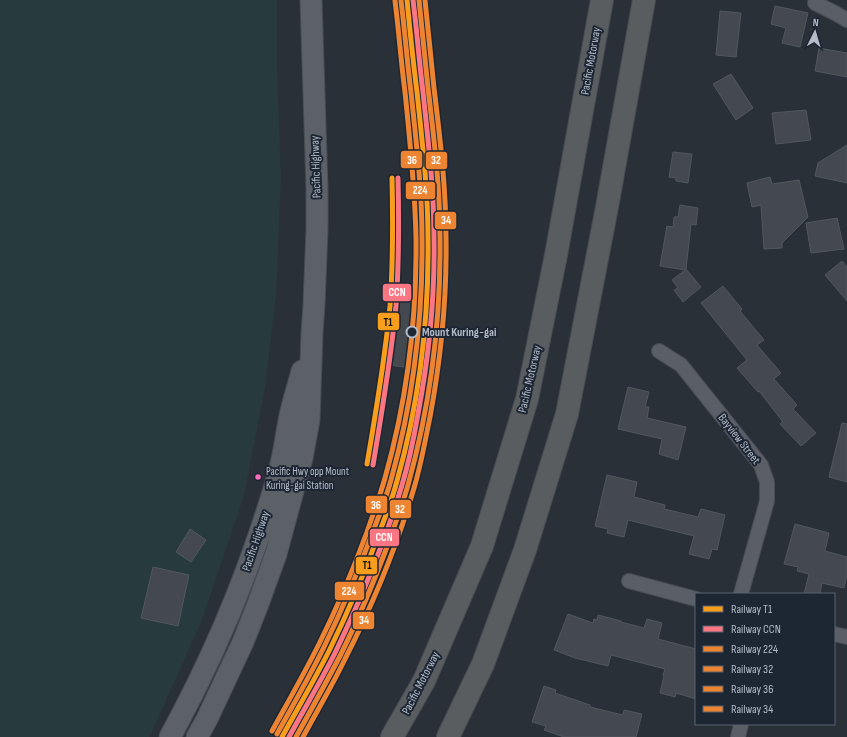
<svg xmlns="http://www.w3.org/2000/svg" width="847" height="737" font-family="'Sofia Sans Condensed',sans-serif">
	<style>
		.green { fill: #273a3e }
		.building { fill: #444950; stroke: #52575f }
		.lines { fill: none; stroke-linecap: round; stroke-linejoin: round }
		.minor-casing { stroke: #484c53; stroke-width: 16 }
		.primary-casing { stroke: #484c55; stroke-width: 23 }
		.motorway-casing { stroke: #474c53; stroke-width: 24 }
		.minor { stroke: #5a5e66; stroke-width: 14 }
		.primary { stroke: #5c6168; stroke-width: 21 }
		.motorway { stroke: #5a5d60; stroke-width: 22 }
		.rail-1-casing { stroke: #1d2633; stroke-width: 8 }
		.rail-2-casing { stroke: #1d2633; stroke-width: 8 }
		.rail-3-casing { stroke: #1d2633; stroke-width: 8 }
		.rail-4-casing { stroke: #1d2633; stroke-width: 8 }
		.rail-5-casing { stroke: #1d2633; stroke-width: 8 }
		.rail-6-casing { stroke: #1d2633; stroke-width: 8 }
		.rail-1 { stroke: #f99d1c; stroke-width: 5 }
		.rail-2 { stroke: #fa7682; stroke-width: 5 }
		.rail-3 { stroke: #ed8431; stroke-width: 5 }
		.rail-4 { stroke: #ed8431; stroke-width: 5 }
		.rail-5 { stroke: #ed8431; stroke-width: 5 }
		.rail-6 { stroke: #ed8431; stroke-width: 5 }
		.stop-dot { fill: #1d2633; stroke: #b4bcc9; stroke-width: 2 }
		.bus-dot { fill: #fb6dba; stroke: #1d2633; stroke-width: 1.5 }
		.labels { text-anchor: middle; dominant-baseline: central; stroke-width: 4; stroke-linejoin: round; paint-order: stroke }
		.bus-label { font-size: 11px; fill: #b4bcc9; stroke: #1d2633; text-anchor: start }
		.street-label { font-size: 12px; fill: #b4bcc9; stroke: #1d2633 }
		.stop-label { font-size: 12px; font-weight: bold; fill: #b4bcc9; stroke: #1d2633; text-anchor: start }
		.line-badge { stroke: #1d2633; stroke-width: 1.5 }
		.badge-label { font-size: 11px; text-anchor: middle; font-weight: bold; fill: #fff }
		.pale-badge-label { font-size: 11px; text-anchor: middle; font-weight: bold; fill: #111 }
	</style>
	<rect width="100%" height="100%" fill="#2a3038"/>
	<polygon class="green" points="0,0 277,0 277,64 281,178 276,296 265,388 243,499 202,620 152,732 149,737 0,737"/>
	<g class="building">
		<polygon points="775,6 808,13 800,47 782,43 786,28 771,24"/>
		<polygon points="720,11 741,13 736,57 716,55"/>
		<polygon points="819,48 847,53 847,77 815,71"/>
		<polygon points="731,74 753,108 736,120 713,84"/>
		<polygon points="806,110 811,140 776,144 772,113"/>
		<polygon points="847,145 847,183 815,176 818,163"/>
		<polygon points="673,152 692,154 688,183 676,181 676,178 669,177"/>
		<polygon points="770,177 772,184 799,180 808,217 782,243 782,248 764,249 761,205 752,207 747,183"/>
		<polygon points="680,205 698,208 696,225 691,224 686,269 701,287 683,302 674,290 678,288 672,280 685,270 660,266 667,226 673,227 674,217 678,217"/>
		<polygon points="837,218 844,249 811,253 806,223"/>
		<polygon points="842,261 847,267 847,301 825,275"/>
		<polygon points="723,286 742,309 740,311 764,340 757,345 781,373 774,379 797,405 793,409 816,433 801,446 780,424 783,422 759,391 758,392 737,368 747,360 701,303"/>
		<polygon points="395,299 420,302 413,368 389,365"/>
		<polygon points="628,387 649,392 645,407 649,407 647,418 686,427 678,460 659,454 662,439 618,429"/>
		<polygon points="842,423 847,424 847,482 829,477"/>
		<polygon points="607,475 637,482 634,497 665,505 664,509 698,517 701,509 725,515 717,550 712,549 709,559 689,554 694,536 628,520 624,537 607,533 608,529 595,526"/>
		<polygon points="795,524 829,533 825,551 847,557 847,575 844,588 822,583 820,594 804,594 809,574 797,571 798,567 784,564"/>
		<polygon points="190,529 206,540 191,562 176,552"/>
		<polygon points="153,567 189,575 178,626 141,618"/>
		<polygon points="568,614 593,623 594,619 597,620 598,615 621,621 621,622 644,628 647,619 662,623 658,639 696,649 696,699 676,693 675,697 660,693 664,676 663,675 665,669 611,655 608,666 575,658 554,650"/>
		<polygon points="544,686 556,690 555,693 590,705 590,707 623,715 624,710 642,714 636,737 564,737 544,730 546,726 532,722"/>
	</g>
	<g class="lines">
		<g class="minor-casing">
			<g id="minor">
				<polyline points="815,3 835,13 847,20"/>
				<polyline points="659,351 681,365 761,465 767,482 767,501 741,594"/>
				<polyline points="629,581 696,599"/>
				<polyline points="834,634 847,637"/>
				<polyline points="738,737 741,724"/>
			</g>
		</g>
		<g class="primary-casing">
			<g id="primary">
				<path d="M 170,737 C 216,653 254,561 280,468 C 284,453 286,436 289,421 C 292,404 298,387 302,371"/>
				<polyline points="197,737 207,719 243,642 258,604 276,554 302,458 309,420 312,333 314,305 317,229 317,188 311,0"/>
			</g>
		</g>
		<g class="motorway-casing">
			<g id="motorway">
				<polyline points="392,737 424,681 482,546 527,399 556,255 602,0"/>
				<polyline points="448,737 483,664 525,550 567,414 607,207 644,0"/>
			</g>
		</g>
		<use href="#minor" class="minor"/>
		<use href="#primary" class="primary"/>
		<use href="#motorway" class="motorway"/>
		<g class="rail-1-casing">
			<g id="rail-1">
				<path d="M 367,464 C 376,412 385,359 390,306 C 393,264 393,221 392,178"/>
				<path d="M 282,737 C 298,708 315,679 330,649 C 348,612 364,574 378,536 C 385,518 392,500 397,481 C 419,403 429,319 428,238 C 428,189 422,140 417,92 C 413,61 410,31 407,0"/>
			</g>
		</g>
		<g class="rail-2-casing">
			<g id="rail-2">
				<path d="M 373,465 C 382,412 391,359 396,306 C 399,263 399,220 398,178"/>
				<path d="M 289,737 C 304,709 321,681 335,653 C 361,599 385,542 402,485 C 409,462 414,437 418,414 C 429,356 435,297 434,238 C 434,189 428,140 423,92 C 419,61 417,31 413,0"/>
			</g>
		</g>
		<g class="rail-3-casing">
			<path id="rail-3" d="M 277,734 C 293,705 310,676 324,647 C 342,610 358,572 372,534 C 379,516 386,498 391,480 C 413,401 423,318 422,237 C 422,189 416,140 411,92 C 407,62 405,31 401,1"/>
		</g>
		<g class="rail-4-casing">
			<path id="rail-4" d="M 296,737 C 311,710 326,683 340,656 C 359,618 375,579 390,539 C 396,521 403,503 408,485 C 430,406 441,319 440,237 C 440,187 434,138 428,88 C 425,59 422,29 419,0"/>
		</g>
		<g class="rail-5-casing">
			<path id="rail-5" d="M 272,731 C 288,702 304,674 319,644 C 337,608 353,570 367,532 C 373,514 380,496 385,478 C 407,400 417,317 416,237 C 415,188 410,140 405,92 C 401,62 399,32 395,1"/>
		</g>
		<g class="rail-6-casing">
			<path id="rail-6" d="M 303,737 C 317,711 332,686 345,659 C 372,606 397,546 414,488 C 421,465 425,441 430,417 C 441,358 447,298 446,237 C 446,187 440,138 434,88 C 431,59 428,29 425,0"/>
		</g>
		<use href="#rail-1" class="rail-1"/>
		<use href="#rail-2" class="rail-2"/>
		<use href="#rail-3" class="rail-3"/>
		<use href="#rail-4" class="rail-4"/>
		<use href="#rail-5" class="rail-5"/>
		<use href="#rail-6" class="rail-6"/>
	</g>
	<circle class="stop-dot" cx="412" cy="332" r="5.5"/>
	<circle class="bus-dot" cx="258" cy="477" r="3.5"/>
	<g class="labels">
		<g class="bus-label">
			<text x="266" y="471">Pacific Hwy opp Mount<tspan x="266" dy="14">Kuring-gai Station</tspan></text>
		</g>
		<g class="street-label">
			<text transform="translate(591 61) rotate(-80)">Pacific Motorway</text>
			<text transform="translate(316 167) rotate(-92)">Pacific Highway</text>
			<text transform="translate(530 379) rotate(-77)">Pacific Motorway</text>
			<text transform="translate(739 439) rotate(52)">Bayview Street</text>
			<text transform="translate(256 541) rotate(-71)">Pacific Highway</text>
			<text transform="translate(421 683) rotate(-63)">Pacific Motorway</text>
		</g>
		<g class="stop-label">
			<text x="422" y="332">Mount Kuring-gai</text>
		</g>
	</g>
	<g class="line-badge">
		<rect x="400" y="150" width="23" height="19" rx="4" fill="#ed8431"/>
		<rect x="425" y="151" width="23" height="19" rx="4" fill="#ed8431"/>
		<rect x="405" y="181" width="31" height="19" rx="4" fill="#ed8431"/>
		<rect x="434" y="211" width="23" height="19" rx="4" fill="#ed8431"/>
		<rect x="382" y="283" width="30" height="19" rx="4" fill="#fa7682"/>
		<rect x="377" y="312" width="23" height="19" rx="4" fill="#f99d1c"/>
		<rect x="365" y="495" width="23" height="19" rx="4" fill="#ed8431"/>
		<rect x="389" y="499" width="23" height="20" rx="4" fill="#ed8431"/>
		<rect x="369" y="528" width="31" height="19" rx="4" fill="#fa7682"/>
		<rect x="355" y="556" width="23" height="19" rx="4" fill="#f99d1c"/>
		<rect x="334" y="581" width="31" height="20" rx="4" fill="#ed8431"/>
		<rect x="352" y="611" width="23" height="19" rx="4" fill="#ed8431"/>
	</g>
	<g class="badge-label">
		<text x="412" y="164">36</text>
		<text x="436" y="164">32</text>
		<text x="420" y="194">224</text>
		<text x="446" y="224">34</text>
		<text x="397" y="296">CCN</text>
		<text x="376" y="509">36</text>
		<text x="400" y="513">32</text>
		<text x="384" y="541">CCN</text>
		<text x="349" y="595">224</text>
		<text x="364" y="624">34</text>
	</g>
	<g class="pale-badge-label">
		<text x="388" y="326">T1</text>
		<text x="367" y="569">T1</text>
	</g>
	<rect x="695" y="593" width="140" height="132" fill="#1d2633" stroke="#59626f"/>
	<rect x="703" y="606" width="20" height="6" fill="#f99d1c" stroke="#59626f"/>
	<text x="731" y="613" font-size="12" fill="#b4bcc9">Railway T1</text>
	<rect x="703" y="626" width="20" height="6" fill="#fa7682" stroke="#59626f"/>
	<text x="731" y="633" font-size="12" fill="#b4bcc9">Railway CCN</text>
	<rect x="703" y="646" width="20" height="6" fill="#ed8431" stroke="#59626f"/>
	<text x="731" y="653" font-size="12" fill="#b4bcc9">Railway 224</text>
	<rect x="703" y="666" width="20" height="6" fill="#ed8431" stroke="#59626f"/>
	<text x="731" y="673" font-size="12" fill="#b4bcc9">Railway 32</text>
	<rect x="703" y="686" width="20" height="6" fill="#ed8431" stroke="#59626f"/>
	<text x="731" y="693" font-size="12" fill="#b4bcc9">Railway 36</text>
	<rect x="703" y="706" width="20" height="6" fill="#ed8431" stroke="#59626f"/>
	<text x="731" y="713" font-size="12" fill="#b4bcc9">Railway 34</text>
	<g transform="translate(815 32) rotate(5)" stroke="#1d2633" stroke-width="3" paint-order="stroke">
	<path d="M0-3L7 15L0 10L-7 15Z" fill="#b4bcc9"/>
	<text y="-6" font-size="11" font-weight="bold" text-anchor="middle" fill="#b4bcc9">N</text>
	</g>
</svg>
